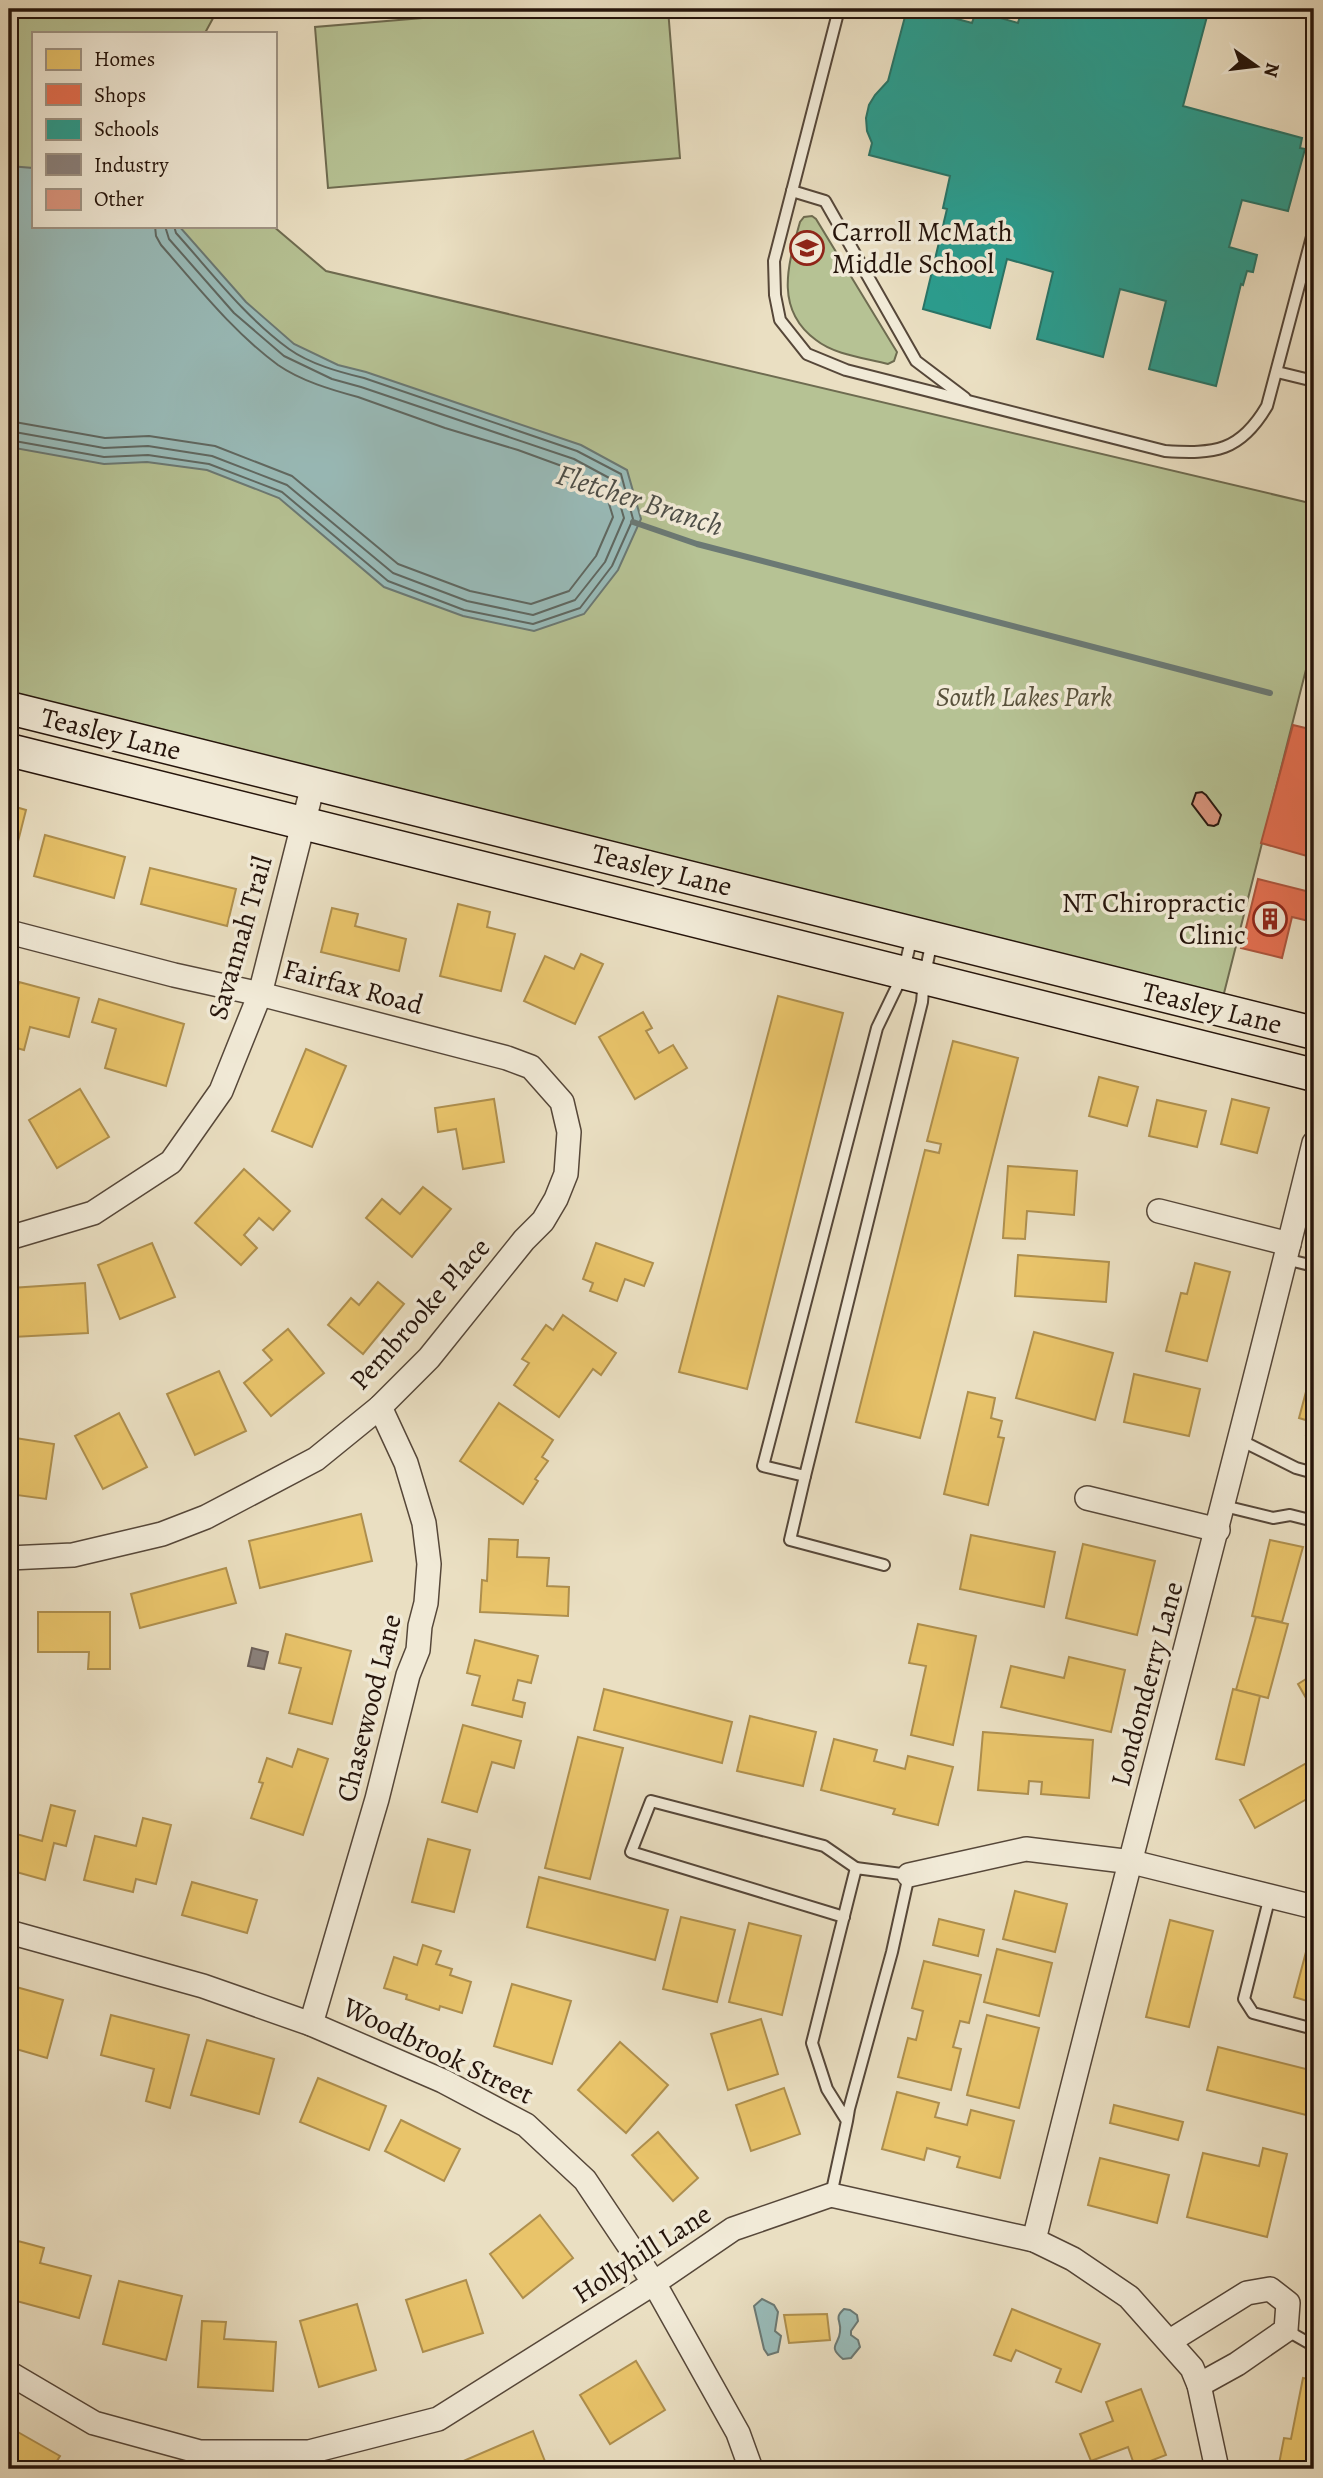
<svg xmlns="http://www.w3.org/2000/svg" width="1323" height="2478" font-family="Alegreya,serif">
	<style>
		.green { fill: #b6c294; stroke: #6e6b50; stroke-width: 2 }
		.water { fill: #99bcba; stroke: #6b7974; stroke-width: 2 }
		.homes { fill: #e9c46a; stroke: #ae8f4e; stroke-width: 2 }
		.shops { fill: #e76f51; stroke: #ad543c; stroke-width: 2 }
		.schools { fill: #2a9d8f; stroke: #287467; stroke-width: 2 }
		.industry { fill: #8a817c; stroke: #6c605a; stroke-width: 2 }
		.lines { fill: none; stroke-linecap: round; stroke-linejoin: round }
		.shore { stroke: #5f6862; stroke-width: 2 }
		.stream { stroke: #6b7974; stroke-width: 6 }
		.building { fill: #d9947d; stroke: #25140b; stroke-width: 2 }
		.service-casing { stroke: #564739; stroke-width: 14 }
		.minor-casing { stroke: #564739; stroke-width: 26 }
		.secondary-casing { stroke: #25140b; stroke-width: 35 }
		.service { stroke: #f1ead7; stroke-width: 10 }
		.minor { stroke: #f1ead7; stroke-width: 23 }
		.secondary { stroke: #f1ead7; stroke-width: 32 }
		.labels { text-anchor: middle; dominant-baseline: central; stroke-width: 7; stroke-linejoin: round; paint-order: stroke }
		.poi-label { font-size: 28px; fill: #25140b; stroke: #f1ead7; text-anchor: start }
		.park-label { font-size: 28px; font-style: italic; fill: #58513b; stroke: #f1ead7 }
		.street-label { font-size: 28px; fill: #25140b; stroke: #f1ead7 }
		.water-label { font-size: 30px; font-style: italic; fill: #4e4f48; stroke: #f1ead7 }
	</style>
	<rect width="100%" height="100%" fill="#eadfc2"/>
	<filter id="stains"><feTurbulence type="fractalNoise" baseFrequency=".00286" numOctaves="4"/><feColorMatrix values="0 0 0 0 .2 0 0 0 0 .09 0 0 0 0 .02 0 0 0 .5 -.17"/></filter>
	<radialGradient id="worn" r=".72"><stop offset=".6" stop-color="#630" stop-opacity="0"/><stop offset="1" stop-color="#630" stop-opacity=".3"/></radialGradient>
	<g class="green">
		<polygon points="9,9 218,9 205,33 33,33 33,226 273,226 326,271 1314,504 1314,638 1220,1009 9,709"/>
		<polygon points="532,9 668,9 680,158 328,188 315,27"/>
		<path d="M 812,216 L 816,219 L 897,352 L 894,361 L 888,364 C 865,358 835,355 816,340 C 774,309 788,265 800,222 L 804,217 Z"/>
	</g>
	<g class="water">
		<polygon points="9,166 33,168 33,226 179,226 246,302 294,344 338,365 366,372 581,445 627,470 641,519 618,570 584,614 534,631 463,616 384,587 279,498 207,470 147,462 104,464 9,447"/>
		<polygon points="762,2299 774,2305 778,2312 775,2331 781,2336 778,2352 768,2355 764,2349 754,2306"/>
		<path d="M 844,2309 L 850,2310 L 857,2315 L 858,2321 L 851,2331 L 851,2335 L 858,2340 L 860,2347 L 851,2358 L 843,2359 C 827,2346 839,2345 840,2332 C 842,2320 833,2319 844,2309 Z"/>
	</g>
	<g class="homes">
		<polygon points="9,805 26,810 10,873 9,873"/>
		<polygon points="45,835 125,857 114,898 34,876"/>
		<polygon points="150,868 236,889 227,926 141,904"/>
		<polygon points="458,904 490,912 487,927 515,934 501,991 440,976"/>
		<polygon points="332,908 358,914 355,926 406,939 399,971 321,952"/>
		<polygon points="581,954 603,964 575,1024 524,1001 545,956 574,969"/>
		<polygon points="19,982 79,998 69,1037 30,1027 24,1050 9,1046 9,1019"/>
		<polygon points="778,996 843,1013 747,1389 679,1372"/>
		<polygon points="99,999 184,1024 166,1086 105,1068 116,1029 92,1022"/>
		<polygon points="643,1012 652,1028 646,1031 659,1053 673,1045 687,1068 635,1099 599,1037"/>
		<polygon points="953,1041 1018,1058 920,1438 856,1422 925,1150 939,1153 941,1144 927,1141"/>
		<polygon points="306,1049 346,1066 312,1147 272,1131"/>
		<polygon points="1099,1077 1138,1087 1127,1126 1089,1116"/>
		<polygon points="80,1089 109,1137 57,1168 29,1120"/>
		<polygon points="494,1099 504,1162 463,1169 456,1129 438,1132 435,1108"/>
		<polygon points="1232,1099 1269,1108 1257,1153 1221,1144"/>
		<polygon points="1157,1100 1206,1111 1197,1147 1149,1136"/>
		<polygon points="1008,1166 1077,1171 1074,1215 1027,1211 1025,1239 1003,1238"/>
		<polygon points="244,1169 290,1211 273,1230 259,1218 244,1235 257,1248 241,1265 195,1223"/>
		<polygon points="423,1187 451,1209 412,1257 366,1218 382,1199 400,1214"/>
		<polygon points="152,1243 175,1297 120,1319 98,1265"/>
		<polygon points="596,1243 653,1263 644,1286 625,1279 617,1301 590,1291 593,1283 583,1279"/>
		<polygon points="1018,1255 1109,1262 1106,1302 1015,1296"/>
		<polygon points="1195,1263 1230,1272 1207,1361 1166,1351 1181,1293 1187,1294"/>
		<polygon points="378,1282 404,1304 363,1354 328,1325 351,1298 359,1305"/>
		<polygon points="85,1283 88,1333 13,1337 11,1288"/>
		<polygon points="563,1315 616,1353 601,1375 593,1369 559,1417 514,1385 529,1363 522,1359 546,1325 553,1330"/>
		<polygon points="288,1329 324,1373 271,1416 244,1383 272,1360 263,1350"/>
		<polygon points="1034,1332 1113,1353 1095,1420 1016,1398"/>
		<polygon points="219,1371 246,1431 195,1455 167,1394"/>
		<polygon points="1134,1374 1200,1389 1189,1436 1124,1422"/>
		<polygon points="1307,1388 1314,1390 1314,1437 1306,1435 1309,1421 1299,1418"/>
		<polygon points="968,1392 995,1398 991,1418 1002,1421 998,1437 1004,1438 988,1505 944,1494"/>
		<polygon points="499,1403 553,1440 542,1457 548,1461 535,1479 538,1481 523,1504 460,1461"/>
		<polygon points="119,1413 147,1467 103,1489 75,1436"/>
		<polygon points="9,1437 54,1444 46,1499 9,1494"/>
		<polygon points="361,1514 372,1561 260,1588 249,1541"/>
		<polygon points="971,1535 1055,1552 1044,1607 960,1589"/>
		<polygon points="489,1539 518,1540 517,1557 549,1558 547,1586 569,1587 568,1616 480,1612 482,1580 487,1581"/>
		<polygon points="1270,1540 1303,1547 1282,1622 1252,1616"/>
		<polygon points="1083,1544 1155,1561 1137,1635 1066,1618"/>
		<polygon points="226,1568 236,1603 140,1628 131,1594"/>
		<polygon points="38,1612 110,1612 110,1669 88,1669 89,1652 38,1652"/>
		<polygon points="9,1613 13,1613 11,1656 9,1656"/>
		<polygon points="1256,1617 1288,1624 1268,1698 1236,1690"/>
		<polygon points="918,1624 976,1636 953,1745 911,1735 926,1666 909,1663"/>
		<polygon points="286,1634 351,1651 332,1724 289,1713 301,1668 279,1663"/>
		<polygon points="475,1640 538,1656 531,1683 518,1680 513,1700 525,1703 522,1717 472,1705 480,1676 467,1673"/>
		<polygon points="1069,1657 1125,1670 1111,1732 1001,1707 1011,1666 1064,1678"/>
		<polygon points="1314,1674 1314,1712 1298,1684"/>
		<polygon points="604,1689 732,1722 722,1763 594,1730"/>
		<polygon points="1233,1689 1260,1696 1244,1765 1216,1759"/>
		<polygon points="750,1716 816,1732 803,1786 737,1771"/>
		<polygon points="463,1725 521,1741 514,1768 492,1762 477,1812 442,1802"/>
		<polygon points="983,1732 1093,1740 1089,1798 1041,1794 1042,1782 1029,1781 1028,1794 978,1790"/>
		<polygon points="578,1737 623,1748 590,1879 545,1868"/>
		<polygon points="834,1739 877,1750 874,1761 905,1769 908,1756 953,1767 938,1825 893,1814 895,1809 821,1790"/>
		<polygon points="298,1749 328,1759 303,1835 251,1818 263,1783 259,1782 267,1758 292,1767"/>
		<polygon points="1314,1759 1314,1795 1255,1828 1240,1800"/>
		<polygon points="51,1805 75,1811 66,1846 54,1843 45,1880 9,1870 9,1832 42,1841"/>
		<polygon points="143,1818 171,1825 156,1884 136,1879 133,1892 84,1880 95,1836 136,1846"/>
		<polygon points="428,1839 470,1850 454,1912 412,1902"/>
		<polygon points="539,1877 668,1910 655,1960 527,1927"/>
		<polygon points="192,1882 257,1900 247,1933 182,1915"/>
		<polygon points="1015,1891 1067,1904 1055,1952 1003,1939"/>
		<polygon points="681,1917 735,1930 717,2002 663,1989"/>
		<polygon points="939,1919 984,1930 978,1956 933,1945"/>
		<polygon points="1170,1920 1213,1931 1189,2027 1146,2017"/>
		<polygon points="749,1923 801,1936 782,2015 729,2002"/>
		<polygon points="423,1945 441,1951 436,1964 452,1969 450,1975 471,1982 462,2013 440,2006 439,2010 406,1999 407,1995 384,1988 394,1957 417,1965"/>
		<polygon points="997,1949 1052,1963 1039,2016 984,2002"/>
		<polygon points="1306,1952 1314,1954 1314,2003 1294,1997"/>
		<polygon points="924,1961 981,1975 969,2023 960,2021 953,2047 961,2049 951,2090 898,2077 908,2038 916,2040 923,2011 912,2008"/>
		<polygon points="512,1984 571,2001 552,2064 494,2046"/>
		<polygon points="9,1985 63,2000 47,2058 9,2047"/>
		<polygon points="111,2015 189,2035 170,2108 146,2101 154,2069 101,2055"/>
		<polygon points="987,2015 1039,2028 1019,2108 967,2095"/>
		<polygon points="761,2019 778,2074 728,2090 711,2034"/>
		<polygon points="207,2040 274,2059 259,2114 191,2095"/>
		<polygon points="620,2042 668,2085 626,2133 578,2090"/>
		<polygon points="1218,2047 1314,2071 1314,2117 1207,2090"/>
		<polygon points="318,2078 386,2106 369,2150 300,2122"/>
		<polygon points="784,2088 800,2134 751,2151 736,2105"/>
		<polygon points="897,2092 939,2103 935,2117 967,2125 971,2110 1014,2121 1000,2178 957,2167 960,2157 927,2148 924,2160 882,2149"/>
		<polygon points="1114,2105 1183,2122 1178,2140 1110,2123"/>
		<polygon points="401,2120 460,2149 444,2181 385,2151"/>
		<polygon points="658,2132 698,2178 673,2201 632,2155"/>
		<polygon points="1263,2148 1287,2154 1267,2237 1187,2217 1203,2153 1259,2166"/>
		<polygon points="1100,2158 1169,2175 1157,2223 1088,2205"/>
		<polygon points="540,2215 573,2258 523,2298 490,2254"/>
		<polygon points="18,2241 44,2248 40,2263 91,2276 79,2318 9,2299 9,2276"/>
		<polygon points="466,2280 483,2333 423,2352 406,2300"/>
		<polygon points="119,2281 182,2296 166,2360 103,2344"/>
		<polygon points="357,2304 376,2370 319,2387 300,2321"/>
		<polygon points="1012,2309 1100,2344 1081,2392 1056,2382 1061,2369 1016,2350 1011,2361 994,2355"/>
		<polygon points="827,2314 830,2340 789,2343 784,2315"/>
		<polygon points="202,2321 226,2322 224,2339 276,2342 273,2391 198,2387"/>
		<polygon points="636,2361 665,2410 610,2444 580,2395"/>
		<polygon points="1303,2378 1314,2380 1314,2469 1278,2469 1284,2438 1291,2439"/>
		<polygon points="1141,2389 1166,2455 1135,2467 1128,2447 1091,2461 1080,2434 1113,2421 1106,2402"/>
		<polygon points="9,2427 60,2456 52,2469 9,2469"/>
		<polygon points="533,2431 548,2469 464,2469 461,2462"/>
	</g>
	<g class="shops">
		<polygon points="1293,725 1314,730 1314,827 1307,856 1261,843"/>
		<polygon points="1258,879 1314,893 1309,921 1292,917 1282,958 1241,948"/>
	</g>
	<polygon class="schools" points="907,9 920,9 972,23 976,11 1018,23 1022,9 1209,9 1183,106 1302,138 1300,148 1305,149 1288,211 1242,200 1229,247 1257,255 1253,272 1247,271 1243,285 1241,284 1216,386 1149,369 1166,301 1120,289 1103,357 1037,339 1053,272 1007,259 990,328 923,309 947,209 943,208 950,176 869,155 872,143 867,131 866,118 869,105 875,95 888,81"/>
	<polygon class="industry" points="252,1648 268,1652 264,1669 248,1666"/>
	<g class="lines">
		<g class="shore">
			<path d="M 9,421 L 105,438 L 149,436 L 215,446 L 292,476 L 398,564 L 470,591 L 531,604 L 569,591 L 596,556 L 613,517 L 604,487 L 570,469 L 518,450 L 445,428 L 358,397 C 332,390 301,381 278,365 C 233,332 198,287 161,245 L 156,236 L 155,226"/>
			<polyline points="9,431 104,448 148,446 212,456 287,485 393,573 467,601 533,615 575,600 605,562 624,518 613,480 574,459 361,387 332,379 284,356 234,313 169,239 165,226"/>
			<path d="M 9,440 L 104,457 L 148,455 L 209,464 L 282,492 L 388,581 L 464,610 L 533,624 L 580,608 L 612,566 L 633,519 L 621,474 L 577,451 L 364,378 C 339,372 310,364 289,349 C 245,317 212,273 176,233 L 174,226"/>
		</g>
		<polyline class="stream" points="633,522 697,544 1270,693"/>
	</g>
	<polygon class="building" points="1202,792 1206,795 1221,815 1218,824 1214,826 1208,825 1192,804 1196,793"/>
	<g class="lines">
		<g class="service-casing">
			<g id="service">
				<path d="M 839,9 L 774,261 L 775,295 L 780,320 L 807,354 L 846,370 L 1165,451 C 1215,454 1240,452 1267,406 L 1314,229"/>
				<polyline points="792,191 825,201 916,361 965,398"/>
				<polyline points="1277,372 1314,381"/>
				<polyline points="912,936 903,974 877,1028 763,1466 805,1476 922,1002 924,979 932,940"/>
				<polyline points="1285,1259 1314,1266"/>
				<polyline points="1240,1440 1296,1468 1314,1473"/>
				<polyline points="805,1476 790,1540 884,1565"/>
				<polyline points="1224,1506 1273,1518 1290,1515 1314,1521"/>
				<polyline points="1270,1896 1244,1999 1253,2013 1314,2029"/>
				<polyline points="844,1917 631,1852 651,1801 824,1846 856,1868"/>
				<polyline points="831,2195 847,2121 849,2109 892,1952 909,1875 856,1868 812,2043 827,2089 847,2121"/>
				<polyline points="1286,2330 1314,2346"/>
			</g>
		</g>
		<g class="minor-casing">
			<g id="minor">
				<polyline points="9,932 174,975 260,994 507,1058 531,1067 562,1102 569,1132 566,1174 556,1199 543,1221 524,1240 429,1358 380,1407 316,1459 206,1517 162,1534 73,1555 9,1558"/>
				<polyline points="1159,1211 1289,1244"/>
				<polyline points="9,1238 93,1213 171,1162 221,1091 260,994 313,785"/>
				<polyline points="1087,1498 1218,1530"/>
				<polyline points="909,1875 1026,1849 1132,1862 1314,1907"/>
				<polyline points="9,1932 203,1986 311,2024 443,2081 526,2125 585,2180 654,2283 738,2433 751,2469"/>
				<polyline points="311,2024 377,1799 408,1675 418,1650 420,1626 426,1603 429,1564 424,1523 406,1463 380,1407"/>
				<path d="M 1034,2240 C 1125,1873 1224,1510 1314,1143"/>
				<polyline points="1170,2341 1247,2293 1270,2289 1288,2303 1286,2330 1237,2364 1199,2385"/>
				<polyline points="9,2373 94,2423 200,2452 309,2452 438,2419 654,2283 733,2229 831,2195 1034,2240 1073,2259 1129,2297 1192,2368 1199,2385 1217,2469"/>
			</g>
		</g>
		<g class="secondary-casing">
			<g id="secondary">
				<polyline points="9,708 1314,1033"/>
				<polyline points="9,750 1314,1075"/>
			</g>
		</g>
		<use href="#service" class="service"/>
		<use href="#minor" class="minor"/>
		<use href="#secondary" class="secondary"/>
	</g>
	<defs>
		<g id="school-ring" transform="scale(1.75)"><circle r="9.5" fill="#f1ead7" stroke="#8f2418" stroke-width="1.5"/><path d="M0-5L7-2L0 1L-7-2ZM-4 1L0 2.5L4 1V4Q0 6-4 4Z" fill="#8f2418"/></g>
		<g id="building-ring" transform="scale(1.75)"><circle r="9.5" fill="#f1ead7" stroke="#8f2418" stroke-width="1.5"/><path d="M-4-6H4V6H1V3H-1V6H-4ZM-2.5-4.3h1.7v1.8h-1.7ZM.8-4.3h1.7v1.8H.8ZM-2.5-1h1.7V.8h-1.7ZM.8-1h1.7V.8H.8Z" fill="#8f2418"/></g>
	</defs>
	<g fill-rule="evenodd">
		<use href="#school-ring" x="807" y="248"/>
		<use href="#building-ring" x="1270" y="919"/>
	</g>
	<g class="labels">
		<g class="poi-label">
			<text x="832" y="232">Carroll McMath<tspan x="832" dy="32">Middle School</tspan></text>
			<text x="1246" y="903" text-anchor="end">NT Chiropractic<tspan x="1246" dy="32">Clinic</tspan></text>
		</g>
		<g class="park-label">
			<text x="1024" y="697">South Lakes Park</text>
		</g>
		<g class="street-label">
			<text transform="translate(111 734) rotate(14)">Teasley Lane</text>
			<text transform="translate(662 870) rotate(14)">Teasley Lane</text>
			<text transform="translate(240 938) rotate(-74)">Savannah Trail</text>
			<text transform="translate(353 987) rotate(15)">Fairfax Road</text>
			<text transform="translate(1212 1008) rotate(14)">Teasley Lane</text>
			<text transform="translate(420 1314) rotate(-48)">Pembrooke Place</text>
			<text transform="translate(1147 1684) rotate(-75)">Londonderry Lane</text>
			<text transform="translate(369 1708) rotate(-76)">Chasewood Lane</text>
			<text transform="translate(438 2051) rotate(26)">Woodbrook Street</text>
			<text transform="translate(642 2254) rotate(-33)">Hollyhill Lane</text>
		</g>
		<g class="water-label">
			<text transform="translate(640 500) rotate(18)">Fletcher Branch</text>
		</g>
	</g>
	<rect width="1323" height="2478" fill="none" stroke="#eadfc2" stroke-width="35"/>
	<rect x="10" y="10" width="1302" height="2457" fill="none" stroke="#25140b" stroke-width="3.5"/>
	<rect x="18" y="18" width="1288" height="2443" fill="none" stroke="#25140b" stroke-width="2"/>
	<rect x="32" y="32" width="245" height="196" fill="#f1ead7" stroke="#9f9485" stroke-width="2"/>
	<rect x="46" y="49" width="35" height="21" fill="#e9c46a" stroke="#9f9485" stroke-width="2"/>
	<text x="94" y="66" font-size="21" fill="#25140b">Homes</text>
	<rect x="46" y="84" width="35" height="21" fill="#e76f51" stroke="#9f9485" stroke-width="2"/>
	<text x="94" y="102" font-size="21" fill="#25140b">Shops</text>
	<rect x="46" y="119" width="35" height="21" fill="#2a9d8f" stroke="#9f9485" stroke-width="2"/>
	<text x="94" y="136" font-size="21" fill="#25140b">Schools</text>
	<rect x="46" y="154" width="35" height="21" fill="#8a817c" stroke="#9f9485" stroke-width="2"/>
	<text x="94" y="172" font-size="21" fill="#25140b">Industry</text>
	<rect x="46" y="189" width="35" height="21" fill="#d9947d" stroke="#9f9485" stroke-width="2"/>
	<text x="94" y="206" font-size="21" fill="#25140b">Other</text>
	<g transform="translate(1256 66) rotate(104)" stroke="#f1ead7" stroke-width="5" paint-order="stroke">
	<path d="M0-5L12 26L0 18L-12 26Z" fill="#25140b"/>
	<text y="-10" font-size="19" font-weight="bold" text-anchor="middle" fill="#25140b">N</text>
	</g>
	<rect width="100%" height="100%" filter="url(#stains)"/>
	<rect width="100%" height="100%" fill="url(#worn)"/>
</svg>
